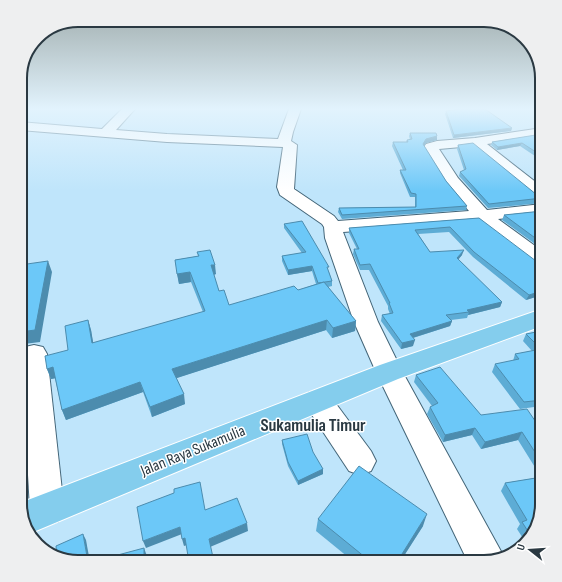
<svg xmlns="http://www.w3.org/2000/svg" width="562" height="582" font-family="'Sofia Sans Condensed',sans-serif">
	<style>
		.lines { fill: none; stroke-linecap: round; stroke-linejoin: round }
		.minor-casing { stroke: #436578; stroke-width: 2 }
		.major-casing { stroke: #fff; stroke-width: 2 }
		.minor { fill: #fff; fill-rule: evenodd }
		.major { fill: #84cded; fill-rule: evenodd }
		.wall { fill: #5dacd5 }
		.shaded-wall { fill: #4c8cae }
		.building { fill: #6cc8f8; stroke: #4c8cae }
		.labels { text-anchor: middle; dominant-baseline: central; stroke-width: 3; stroke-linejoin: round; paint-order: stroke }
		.near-street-label { font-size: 16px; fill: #2a3942; stroke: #fff }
		.near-quarter-label { font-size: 18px; font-weight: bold; fill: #2a3942; stroke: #fff }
		.rim { fill: none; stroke: #2a3942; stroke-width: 2 }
	</style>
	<rect width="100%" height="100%" fill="#bfe5fb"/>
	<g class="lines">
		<g class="minor-casing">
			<g id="minor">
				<polygon points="122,109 135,109 116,130 167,134 278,139 289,109 301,109 293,132 291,141 297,145 294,189 334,216 338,221 469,211 446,184 424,147 426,144 437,141 475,138 542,128 542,136 487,144 542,187 542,200 536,199 472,146 439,149 458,178 487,210 542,204 542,214 498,219 542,251 542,267 535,265 478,221 429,226 343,232 378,322 402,371 503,555 484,562 468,562 376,372 354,322 325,238 324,227 322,224 280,195 277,187 283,147 167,142 20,130 20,122 102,129"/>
				<polygon points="34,345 43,347 47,354 64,509 59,521 47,525 35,521 30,509 21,354 25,347"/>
				<polygon points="318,390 328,393 371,451 376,461 371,471 360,475 349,471 308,409 304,401 308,393"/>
			</g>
		</g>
		<g class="major-casing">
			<polygon id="major" points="542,309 542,326 398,379 31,533 20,503 380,365"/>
		</g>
		<use href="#minor" class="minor"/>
		<use href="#major" class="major"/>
	</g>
	<g class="wall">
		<polygon points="536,109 542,109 542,112"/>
		<polygon points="446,111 512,128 511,131 453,138 445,114"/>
		<polygon points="410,133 437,136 437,140 426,143 424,146 446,181 467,206 466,210 342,219 338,212 339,208 415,207 415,197 410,197 400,173 400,170 403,170 392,146 393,142 406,142 407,140 410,140 409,136"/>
		<polygon points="542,134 542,160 541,160 520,146 497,150 491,145 492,142"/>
		<polygon points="458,145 542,198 542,203 488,208 459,176 460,172 464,170 457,149"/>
		<polygon points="542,211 542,249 502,220 504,215"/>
		<polygon points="479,218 539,280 542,282 542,295 526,300 473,257 449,232 418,234 430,252 462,255 458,260 502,302 500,307 468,315 467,318 451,320 452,321 450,326 413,338 413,346 401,349 381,321 382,315 390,314 388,309 388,306 369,270 360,270 353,254 354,249 357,249 349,233 349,228"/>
		<polygon points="284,224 329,272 332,281 332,286 328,287 356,321 355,331 332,338 326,330 176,378 185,404 152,417 143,392 66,420 62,410 55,378 51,379 47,369 68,350 88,320 91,330 93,343 203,312 191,282 179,284 175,260 198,256 197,252 216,274 214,275 219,291 229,305 298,290 316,284 312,271 288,275 282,261 282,256 302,253 284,228"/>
		<polygon points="541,331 542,390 539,390 542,395 542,405 541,406 520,409 492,372 495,364 513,361 515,354 532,351 523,341 526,334"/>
		<polygon points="416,375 481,415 542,431 542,504 536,530 526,543 517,529 520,524 501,491 505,483 541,477 518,440 481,449 472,435 443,442 427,414 430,407 432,406 414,382"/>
		<polygon points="282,440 323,469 323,474 298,485 288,466 282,444"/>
		<polygon points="318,519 423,526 400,562 354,562 316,531"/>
	</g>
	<g class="shaded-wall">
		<polygon points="512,128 511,131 453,138 454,135"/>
		<polygon points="437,136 437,140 426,143 423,148 423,144 426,139"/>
		<polygon points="522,143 520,146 497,150 498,147"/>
		<polygon points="464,250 462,255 455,263 457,258"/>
		<polygon points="48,261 52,272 40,342 24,344 20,353 20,332"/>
		<polygon points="211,265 215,265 216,274 212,275"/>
		<polygon points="312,266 312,271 288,275 288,270"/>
		<polygon points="190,272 191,282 179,284 177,274"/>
		<polygon points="542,274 542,278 533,282 535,277"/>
		<polygon points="542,291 542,295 526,300 529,295"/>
		<polygon points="502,302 500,307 468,315 469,312 467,310"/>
		<polygon points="88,320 91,330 95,353 92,343"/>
		<polygon points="327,320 326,330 174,379 172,369"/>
		<polygon points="356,321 355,331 332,338 333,328"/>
		<polygon points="452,321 450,326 409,339 410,334"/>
		<polygon points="415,340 413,346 401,349 402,343"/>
		<polygon points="20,364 24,426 20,427"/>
		<polygon points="53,367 57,378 51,379 47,369"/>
		<polygon points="140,382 143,392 66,420 62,410"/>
		<polygon points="542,383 542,390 532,392 535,385"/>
		<polygon points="184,394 185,404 152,417 150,407"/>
		<polygon points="475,428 472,435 443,442 445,435"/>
		<polygon points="522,432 518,440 481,449 485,442"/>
		<polygon points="323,469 323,474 298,485 298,481"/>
		<polygon points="427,514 423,526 400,562 397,562"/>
		<polygon points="247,523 248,531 210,547 209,539"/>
		<polygon points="180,527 182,534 146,548 143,541"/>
		<polygon points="34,532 36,536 36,544 34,542"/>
		<polygon points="83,534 86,540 90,562 88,562"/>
		<polygon points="185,538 187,545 184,546 182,539"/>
		<polygon points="144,548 147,556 147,562 144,562"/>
	</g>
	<g class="building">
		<polygon points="461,109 485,109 512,128 454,135 446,111"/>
		<polygon points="410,133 436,133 437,136 426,139 423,144 446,181 467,206 342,215 339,208 416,207 416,194 411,193 400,170 406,170 393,142 408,142 407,140 412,139"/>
		<polygon points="542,134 542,156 522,143 498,147 492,142"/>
		<polygon points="473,143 537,195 542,196 542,198 489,204 460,172 466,169 458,145"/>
		<polygon points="542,211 542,243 504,215"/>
		<polygon points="479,218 536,261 542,263 542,274 535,277 542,282 542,291 529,295 474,252 450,227 415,230 430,252 464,250 457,258 502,302 467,310 469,312 446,315 452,321 410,334 415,340 402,343 382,315 393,313 389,303 390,303 370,264 360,265 354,249 359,249 349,228"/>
		<polygon points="302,221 329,267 327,267 332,281 318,283 312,266 288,270 282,256 306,252 284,224"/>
		<polygon points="210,250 215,265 211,265 219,291 224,290 229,305 294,286 298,290 324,282 356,321 333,328 327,320 172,369 184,394 150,407 140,382 62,410 53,367 47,369 45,356 68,350 65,326 88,320 92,343 205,311 190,272 177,274 175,260 199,256 197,252"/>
		<polygon points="48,261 35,330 20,332 20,265"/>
		<polygon points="541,331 542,331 542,383 535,385 542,395 542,400 524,402 495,364 519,359 515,354 541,349 526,334"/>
		<polygon points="440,367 481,415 527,409 542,431 542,463 522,432 485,442 475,428 445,435 430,407 438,403 416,375"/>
		<polygon points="307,434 313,452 323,469 298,481 288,462 282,440"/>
		<polygon points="359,466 427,514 397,562 371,562 318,519"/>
		<polygon points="542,477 542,504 536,530 531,536 522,522 527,520 505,483"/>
		<polygon points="200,482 205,510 237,498 247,523 209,539 214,562 189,562 185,538 182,539 180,527 143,541 137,507 174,493 174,489"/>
		<polygon points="34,532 34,541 31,533"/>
		<polygon points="83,534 88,562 78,562 57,557 56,546"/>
		<polygon points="144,548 144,562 114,562 114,556"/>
		<polygon points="282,556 284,562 256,562"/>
	</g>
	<linearGradient id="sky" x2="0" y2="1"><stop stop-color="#9daaaa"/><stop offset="0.57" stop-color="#e2f3fd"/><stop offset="1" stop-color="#e2f3fd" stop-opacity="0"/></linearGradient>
	<rect width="562" height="191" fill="url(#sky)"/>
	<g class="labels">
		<g class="near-street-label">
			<text transform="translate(193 451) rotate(-22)">Jalan Raya Sukamulia</text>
		</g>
		<g class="near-quarter-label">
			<text x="313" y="425">Sukamulia Timur</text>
		</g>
	</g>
	<path d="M0 0H562V582H0ZM78 27H484A51 51 0 0 1 535 78V504A51 51 0 0 1 484 555H78A51 51 0 0 1 27 504V78A51 51 0 0 1 78 27Z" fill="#eeeff0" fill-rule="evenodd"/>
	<path class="rim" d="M78 27H484A51 51 0 0 1 535 78V504A51 51 0 0 1 484 555H78A51 51 0 0 1 27 504V78A51 51 0 0 1 78 27Z"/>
	<g transform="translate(530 550) rotate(287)" stroke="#ffffff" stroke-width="3" paint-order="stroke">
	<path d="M0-3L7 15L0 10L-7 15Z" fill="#2a3942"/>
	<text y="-6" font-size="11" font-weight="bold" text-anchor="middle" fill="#2a3942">U</text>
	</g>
</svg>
